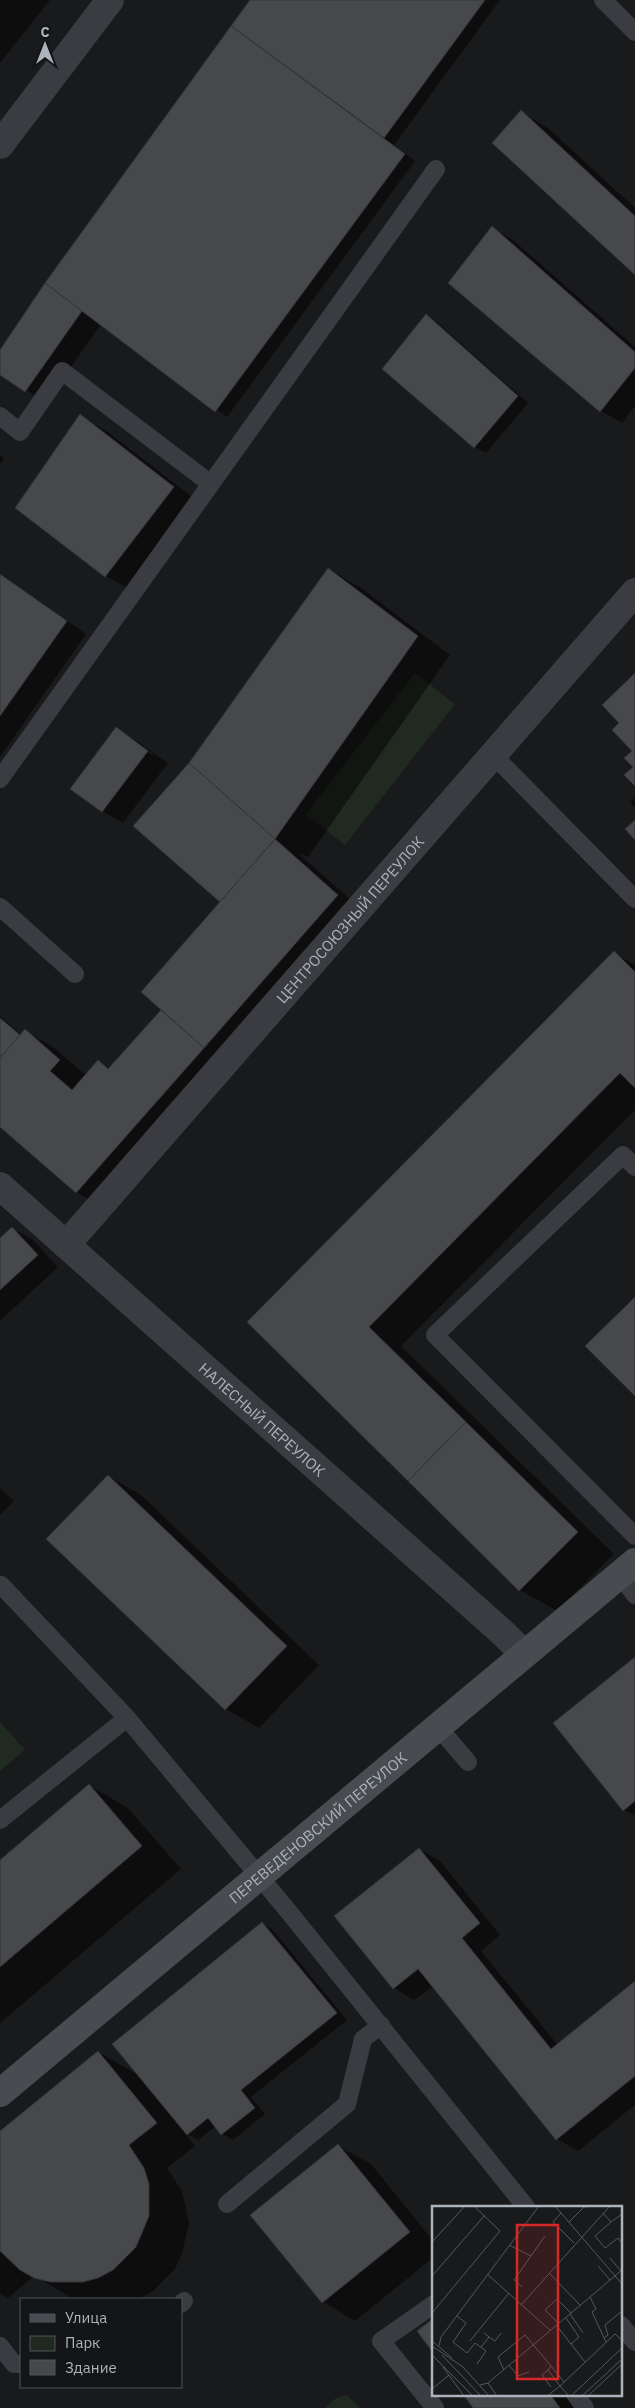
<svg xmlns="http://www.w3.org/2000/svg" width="635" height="2408" font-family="'IBM Plex Sans',sans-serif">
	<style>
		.green { fill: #212a21 }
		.shadow { fill: #0007; fill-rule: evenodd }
		.building { fill: #46484c; stroke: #333438 }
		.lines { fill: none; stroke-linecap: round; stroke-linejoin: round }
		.lane { stroke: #3a3c41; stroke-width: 18 }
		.street { stroke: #3a3c41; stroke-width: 28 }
		.secondary { stroke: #484c51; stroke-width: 28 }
		.labels { text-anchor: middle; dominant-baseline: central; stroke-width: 5; stroke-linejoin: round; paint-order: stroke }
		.street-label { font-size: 15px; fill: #acb3bb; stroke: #141517 }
		.inset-road { fill: none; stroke: #54575c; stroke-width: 1 }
		.view { fill: #d62828; fill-opacity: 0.15; stroke: #d62828; stroke-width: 2.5 }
		.inset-edge { fill: none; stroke: #acb3bb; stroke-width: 2.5 }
	</style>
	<rect width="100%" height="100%" fill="#191a1c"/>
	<g class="green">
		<polygon points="415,673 455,704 345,845 306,814"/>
		<polygon points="0,1722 25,1750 0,1771"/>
		<polygon points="347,2395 360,2408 325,2408 336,2398"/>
	</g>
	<g class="shadow">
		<polygon points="0,0 50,0 0,63"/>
		<polygon points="252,0 500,0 394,145 415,161 227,417 101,324 46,403 0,373 0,352 46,284"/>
		<polygon points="521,112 548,128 635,208 635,273"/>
		<polygon points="493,228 513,240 635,347 635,406 622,423 601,411 450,282"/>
		<polygon points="427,316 437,322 528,403 486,453 475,447 384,368"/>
		<polygon points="80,416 108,432 201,504 134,592 106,576 17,508"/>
		<polygon points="0,455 4,458 0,464"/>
		<polygon points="329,569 361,588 450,655 308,857 298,853 365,912 104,1208 76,1192 0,1125 0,1016 22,1035 25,1031 53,1047 86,1075 98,1062 111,1069 163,1010 222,902 190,764"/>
		<polygon points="0,573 86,634 0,757"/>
		<path d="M 116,729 L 168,763 L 123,823 L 102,811 ZM 134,739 L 154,753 L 152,755 L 134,742 Z"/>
		<polygon points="635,798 635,808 630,802"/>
		<polygon points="614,953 635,965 635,1110 401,1346 614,1554 557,1611 520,1590 249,1322"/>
		<polygon points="12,1228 33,1240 58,1267 0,1321 0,1240"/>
		<polygon points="108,1476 141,1495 319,1665 259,1728 226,1709 48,1539"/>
		<polygon points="0,1488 14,1501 0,1515"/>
		<polygon points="635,1659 635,1816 624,1810"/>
		<polygon points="89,1785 128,1808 181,1869 0,2023 0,1861"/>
		<polygon points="419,1849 440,1861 500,1935 481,1951 558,2045 635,1983 635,2105 578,2151 557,2139 433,1986 414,2000 394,1988 336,1916"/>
		<polygon points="262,1923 273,1930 347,2020 251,2097 265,2114 233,2140 222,2134 216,2126 198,2140 184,2132 195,2146 167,2168 182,2191 189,2223 182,2254 175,2269 152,2292 138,2299 74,2299 34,2276 8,2298 0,2293 0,2132 98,2052 140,2076"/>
		<polygon points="338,2146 371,2164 434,2242 434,2257 355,2321 323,2302 252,2216"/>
		<polygon points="465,2394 565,2394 575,2408 475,2408"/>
	</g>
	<g class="building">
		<polygon points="250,0 485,0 384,138 231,26"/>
		<polygon points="231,26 405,154 215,412 45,283"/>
		<polygon points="521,110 635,216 635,275 492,143"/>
		<polygon points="492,226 635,352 635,368 600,412 448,283"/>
		<polygon points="45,283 82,311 25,392 0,375 0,350"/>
		<polygon points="426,314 518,396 474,448 382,369"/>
		<polygon points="80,414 174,487 105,577 15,508"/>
		<polygon points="328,568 418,636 275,839 189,763"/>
		<polygon points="0,574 67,621 0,716"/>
		<polygon points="635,673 635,786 624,775 633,767 624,758 632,751 612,730 619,723 602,705"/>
		<polygon points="116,727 148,751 102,812 70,789"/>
		<polygon points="189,763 275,839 220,902 133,826"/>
		<polygon points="635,820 635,840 625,829"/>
		<polygon points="275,839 338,895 204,1048 141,992"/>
		<polygon points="614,951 635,972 635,1088 620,1073 369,1327 466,1422 408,1481 247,1322"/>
		<polygon points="161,1010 204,1048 76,1193 0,1127 0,1058 25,1029 60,1060 50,1071 72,1090 98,1060 108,1069"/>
		<polygon points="0,1018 20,1035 0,1058"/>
		<polygon points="12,1227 38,1255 0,1290 0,1238"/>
		<polygon points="635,1297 635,1396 585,1346"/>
		<polygon points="466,1422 578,1532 519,1591 408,1481"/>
		<polygon points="108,1475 287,1646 225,1710 46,1539"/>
		<polygon points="635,1657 635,1801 623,1811 553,1723"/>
		<polygon points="89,1784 142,1846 0,1967 0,1860"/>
		<polygon points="419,1848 480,1923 462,1938 551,2049 635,1981 635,2076 556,2140 418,1969 393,1989 334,1916"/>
		<polygon points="262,1922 337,2013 241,2090 255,2108 221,2135 208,2118 187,2135 112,2044"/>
		<polygon points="98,2051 157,2123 129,2145 144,2168 149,2184 149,2216 136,2247 113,2270 98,2278 83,2282 50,2282 34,2278 20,2270 0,2251 0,2131"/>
		<polygon points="338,2144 410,2232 322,2303 250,2215"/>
		<polygon points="434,2318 434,2354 417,2331"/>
		<polygon points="463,2394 550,2394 560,2408 473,2408"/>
	</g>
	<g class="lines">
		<g class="lane">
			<polyline points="603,0 635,32"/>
			<polyline points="0,416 20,432 62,371 211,484"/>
			<polyline points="493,755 635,899"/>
			<polyline points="0,779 436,169"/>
			<polyline points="0,907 75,974"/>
			<polyline points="635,1167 623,1155 435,1335 635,1536"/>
			<polyline points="619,1574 635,1595"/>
			<polyline points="1,1585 127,1718"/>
			<polyline points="438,1727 468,1762"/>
			<polyline points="0,1820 127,1718 289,1912 526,2207"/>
			<polyline points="227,2204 347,2104 363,2039 381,2025"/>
			<polyline points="181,2304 184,2301"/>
			<polyline points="434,2304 381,2341 435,2408"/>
			<polyline points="621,2325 635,2342"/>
			<polyline points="0,2346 14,2364 21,2364"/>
			<polyline points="575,2394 585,2408"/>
		</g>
		<g class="street">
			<polyline points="0,145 110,0"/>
			<path id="s1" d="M 0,1186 L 504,1634 L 523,1653"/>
			<path id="s2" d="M 66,1245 L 635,592"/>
		</g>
		<path class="secondary" id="s3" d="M 0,2093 L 635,1562"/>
	</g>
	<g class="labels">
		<g class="street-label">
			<text stroke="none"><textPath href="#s2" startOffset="432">ЦЕНТРОСОЮЗНЫЙ ПЕРЕУЛОК</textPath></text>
			<text stroke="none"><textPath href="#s1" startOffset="351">НАЛЕСНЫЙ ПЕРЕУЛОК</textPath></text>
			<text stroke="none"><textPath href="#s3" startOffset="414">ПЕРЕВЕДЕНОВСКИЙ ПЕРЕУЛОК</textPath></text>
		</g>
	</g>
	<g transform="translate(432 2206)">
		<rect width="190" height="190" fill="#191a1c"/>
		<path class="inset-road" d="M 123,0 L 190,78M 129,7 L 121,16 L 142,37M 171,7 L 179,16 L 190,8M 137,16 L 152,1 L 162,0M 179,16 L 163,30 L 173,42 L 186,32 L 190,37M 0,36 L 33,0M 77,39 L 99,50M 178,52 L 189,65M 166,60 L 178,74M 117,67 L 148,99M 55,68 L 119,125M 0,70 L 53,9M 90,81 L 82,74 L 113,30M 158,91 L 164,103 L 160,106 L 174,136M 89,99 L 178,0M 0,107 L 68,25 L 42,0M 138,108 L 151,127M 25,110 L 34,117 L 21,136 L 35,147 L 43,137 L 54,145 L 45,158M 134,112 L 147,131 L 139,138M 127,118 L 113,104 L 125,93 L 139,107M 125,120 L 153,156M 57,131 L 63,135 L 69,127M 172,132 L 176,129 L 173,119 L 190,105M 0,135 L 20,152M 38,135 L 77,87M 0,140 L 31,161 L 57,190M 7,140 L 9,131 L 107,0M 49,141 L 57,131 L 52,127M 0,149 L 41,190M 10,149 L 49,190M 77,159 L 86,170 L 97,166M 119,160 L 132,176M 11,161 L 32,190M 72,164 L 66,151 L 93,129 L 119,160 L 116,164 L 128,180 L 115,190M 116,164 L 110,169 L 119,181M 56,177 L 65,190M 48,179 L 56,177 L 190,64M 0,183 L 17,169M 137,190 L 128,180 L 183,128 L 190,134M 139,190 L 190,142M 150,190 L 190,153M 156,190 L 190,158"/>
		<path class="view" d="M 85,19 L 126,19 L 126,173 L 85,173 Z"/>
		<rect width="190" height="190" class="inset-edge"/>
	</g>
	<rect x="20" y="2298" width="162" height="90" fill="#141517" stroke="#515459"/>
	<rect x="30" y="2314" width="25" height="8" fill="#484c51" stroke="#515459"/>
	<text x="65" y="2323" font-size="15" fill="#acb3bb">Улица</text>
	<rect x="30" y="2336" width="25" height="15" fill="#212a21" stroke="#515459"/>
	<text x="65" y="2348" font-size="15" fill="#acb3bb">Парк</text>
	<rect x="30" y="2360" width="25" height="15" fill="#46484c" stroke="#515459"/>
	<text x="65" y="2373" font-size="15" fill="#acb3bb">Здание</text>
	<g transform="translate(45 45)" stroke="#141517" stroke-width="4" paint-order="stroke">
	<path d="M0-4L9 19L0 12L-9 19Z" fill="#acb3bb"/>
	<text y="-8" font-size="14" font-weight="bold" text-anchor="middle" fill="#acb3bb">С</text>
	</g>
</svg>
